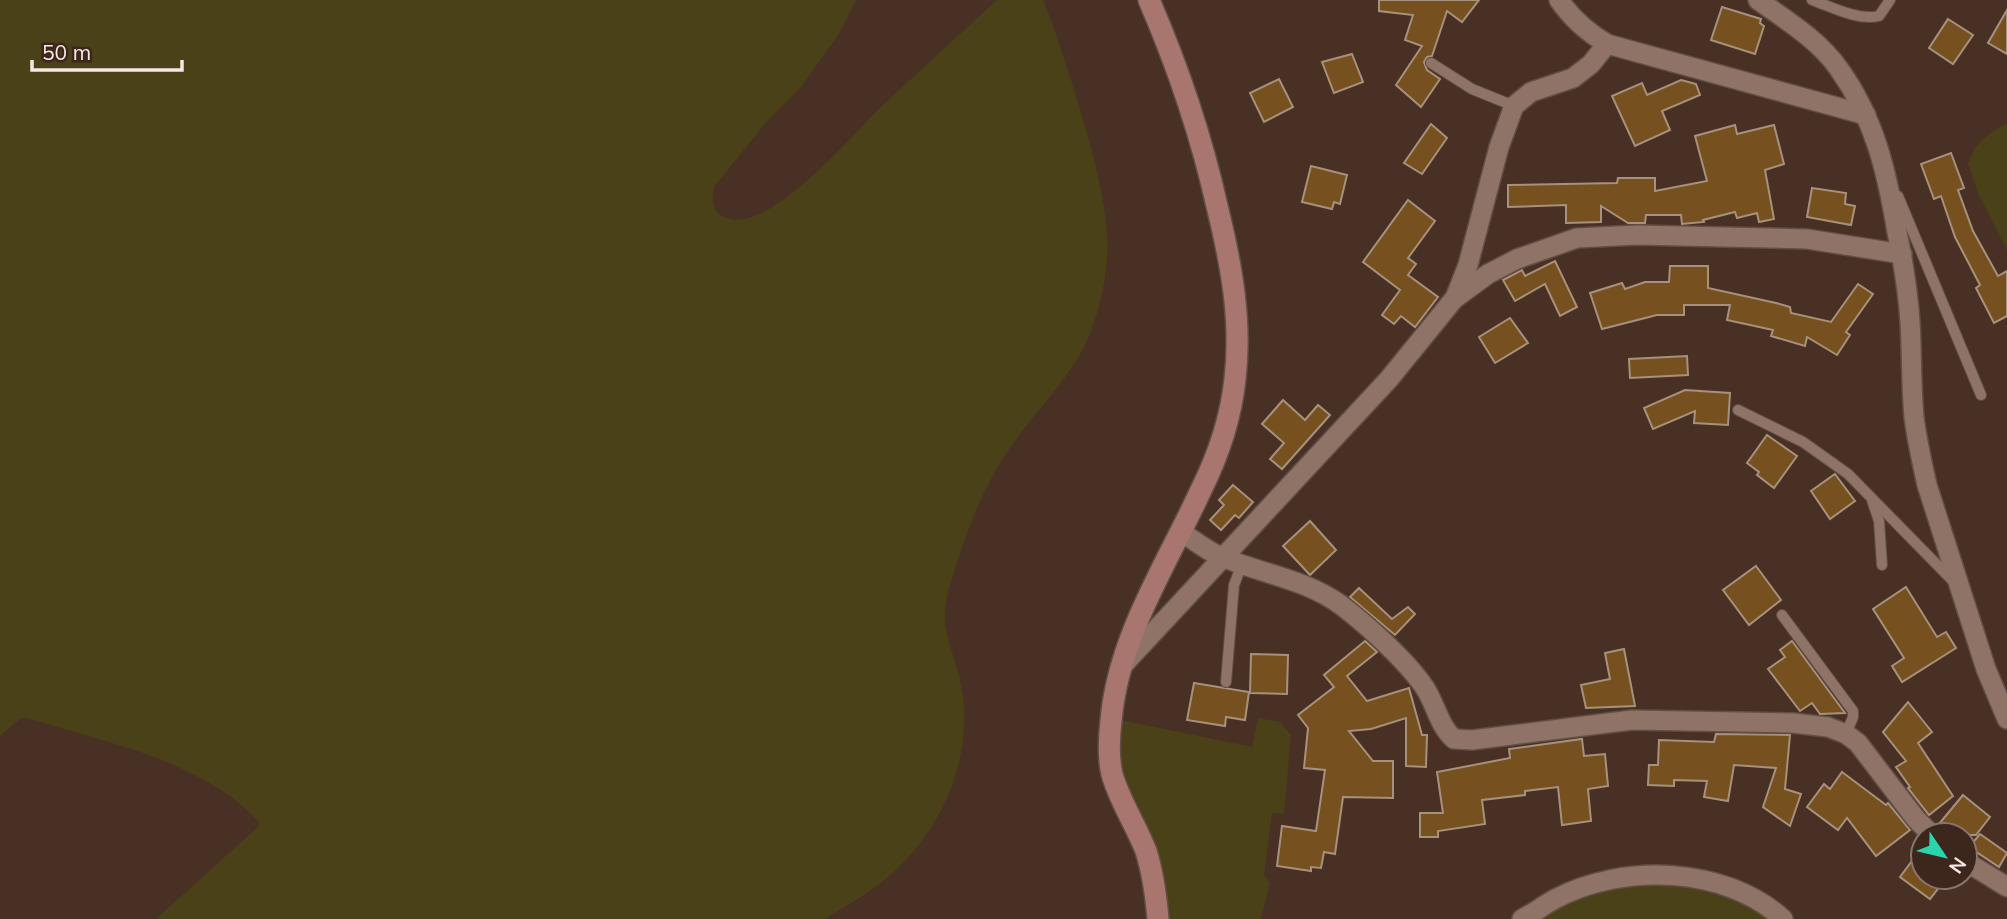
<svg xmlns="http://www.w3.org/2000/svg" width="2007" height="919" font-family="Mulish,sans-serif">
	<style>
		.green { fill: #4b4118 }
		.building { fill: #76501f; stroke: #a6927c; stroke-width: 2 }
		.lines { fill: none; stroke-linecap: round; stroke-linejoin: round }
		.lane-casing { stroke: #624e45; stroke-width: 12 }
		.street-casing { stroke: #624e45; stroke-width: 22 }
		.secondary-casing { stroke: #624e45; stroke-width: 24 }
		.lane { stroke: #8e7366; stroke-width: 10 }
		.street { stroke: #8e7366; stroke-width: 19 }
		.secondary { stroke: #a8766e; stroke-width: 21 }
	</style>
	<rect width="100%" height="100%" fill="#483025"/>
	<g class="green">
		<path d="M 0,0 L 856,0 L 839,34 L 801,87 L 768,120 L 714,187 C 712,200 712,213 726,218 C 769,235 854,133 882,106 C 920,70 959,35 997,0 L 1043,0 C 1054,26 1062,53 1071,80 C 1086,129 1103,182 1107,233 C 1110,268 1099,320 1082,351 C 1061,389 1027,420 1004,457 C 978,497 963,543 949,588 C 937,631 954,646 961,685 C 976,759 938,841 878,885 C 862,897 843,908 825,919 L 156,919 L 258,827 L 259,822 C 202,760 104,742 27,718 L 20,719 L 0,736 Z"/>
		<path d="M 2007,123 L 2007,250 L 1979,195 L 1968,164 C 1975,142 1988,134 2007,123 Z"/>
		<polygon points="1111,718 1252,747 1258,718 1280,722 1291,735 1284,814 1272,813 1264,875 1270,883 1261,919 1158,919 1112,775"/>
		<polygon points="1680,876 1783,919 1522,919 1555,899"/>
	</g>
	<g class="building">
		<polygon points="1379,0 1479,0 1462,22 1447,11 1432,56 1427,57 1424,62 1427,70 1440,79 1421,107 1396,85 1422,46 1405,40 1413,15 1379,11"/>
		<polygon points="1722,7 1761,19 1760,23 1764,26 1755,54 1711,40"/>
		<polygon points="2007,10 2007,54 1988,43"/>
		<polygon points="1948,19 1973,35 1953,64 1929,48"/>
		<polygon points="1352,54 1363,82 1334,93 1322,62"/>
		<polygon points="1279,79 1293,107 1264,122 1250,93"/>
		<polygon points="1681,80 1696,84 1700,95 1662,111 1670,130 1635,146 1612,96 1642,83 1647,95"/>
		<polygon points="1431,124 1447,138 1422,174 1404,163"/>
		<polygon points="1735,125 1737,134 1774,125 1784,164 1765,170 1774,219 1759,222 1757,213 1737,218 1735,212 1703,220 1704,222 1682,224 1681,215 1646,215 1645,223 1628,223 1601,206 1601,222 1566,223 1566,205 1508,207 1508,185 1617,183 1618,178 1655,178 1655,191 1707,181 1695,136"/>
		<polygon points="1951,153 1964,188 1958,190 1973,231 1998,276 2007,271 2007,316 1994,323 1976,288 1980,285 1955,237 1941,196 1934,199 1921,164"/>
		<polygon points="1311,166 1347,175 1340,204 1334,202 1332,209 1302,202"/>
		<polygon points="1812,188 1846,193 1845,204 1855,206 1851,225 1807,217"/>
		<polygon points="1408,200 1435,221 1408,258 1416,264 1408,275 1438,297 1415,327 1401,316 1394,324 1382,315 1400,290 1363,262"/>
		<polygon points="1555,261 1577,307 1560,316 1545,284 1515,301 1503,280 1522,270 1525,276"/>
		<polygon points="1670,266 1708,266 1708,288 1776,303 1790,307 1791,313 1831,322 1858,284 1873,294 1846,332 1850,335 1837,355 1807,337 1805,346 1771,336 1773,330 1727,320 1730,305 1684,305 1684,315 1657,315 1602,329 1590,293 1622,283 1625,289 1645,282 1669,282"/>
		<polygon points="1510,318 1528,343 1495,363 1479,337"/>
		<polygon points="1687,356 1688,375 1630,378 1629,359"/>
		<polygon points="1685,390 1730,393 1728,425 1694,423 1695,411 1653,429 1644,408"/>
		<polygon points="1283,400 1305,420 1318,405 1330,415 1282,469 1270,459 1284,443 1262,424"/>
		<polygon points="1767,435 1797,456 1774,488 1757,475 1759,472 1747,463"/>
		<polygon points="1835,474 1855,501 1830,519 1811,491"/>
		<polygon points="1233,485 1253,502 1239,518 1235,515 1221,530 1210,520 1224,505 1219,500"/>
		<polygon points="1310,521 1336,550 1310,575 1283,546"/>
		<polygon points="1756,566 1781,600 1749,625 1723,590"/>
		<polygon points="1906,587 1937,637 1946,632 1956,648 1902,682 1892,666 1904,658 1873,609"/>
		<polygon points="1359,588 1392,619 1408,607 1415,614 1395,635 1350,597"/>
		<polygon points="1365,641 1377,652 1347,676 1367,701 1409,688 1422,735 1427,735 1426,767 1406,766 1406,718 1371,729 1349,731 1373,761 1393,761 1393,798 1343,797 1335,854 1324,852 1321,868 1311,867 1311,871 1277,866 1282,826 1316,831 1325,770 1304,768 1308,728 1298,715 1334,687 1324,675"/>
		<polygon points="1792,641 1845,713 1820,714 1812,703 1800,711 1768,669 1785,657 1780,650"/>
		<polygon points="1624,649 1635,706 1586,708 1581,685 1610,679 1605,653"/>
		<polygon points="1251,654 1288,655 1287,694 1250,693"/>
		<polygon points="1194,683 1249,692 1245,720 1226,717 1225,726 1187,720"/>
		<polygon points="1908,702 1932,732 1918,743 1953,796 1929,815 1908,788 1910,787 1896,767 1906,761 1883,732"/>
		<polygon points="1716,734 1790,735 1785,789 1801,794 1790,826 1763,807 1776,768 1734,765 1728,801 1704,797 1707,781 1674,780 1674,786 1648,785 1649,765 1658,765 1659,740 1714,742"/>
		<polygon points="1582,739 1584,756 1605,754 1608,786 1588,789 1591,821 1562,825 1558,787 1525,791 1525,795 1482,800 1485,824 1438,831 1438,837 1420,837 1420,813 1443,813 1437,772 1510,758 1509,749"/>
		<polygon points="1842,772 1886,805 1888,803 1910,830 1876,856 1847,818 1838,830 1807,807 1824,784 1830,789"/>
		<polygon points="1963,795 1990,817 1976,835 1952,835 1939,824"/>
		<polygon points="1980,834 2007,853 1999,867 1969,847"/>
		<polygon points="1923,846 1923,877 1947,877 1930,899 1900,877"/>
	</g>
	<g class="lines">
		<g class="lane-casing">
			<g id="lane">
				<path d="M 1812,0 C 1832,7 1858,21 1879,16 L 1890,0"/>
				<polyline points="1431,63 1472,89 1514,106"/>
				<polyline points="1898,196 1981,395"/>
				<polyline points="1738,410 1803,442 1848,474 1954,582"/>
				<polyline points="1872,500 1879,521 1882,565"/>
				<polyline points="1782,615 1853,711 1853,717 1846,734"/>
				<polyline points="1226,682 1234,585 1242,564"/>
			</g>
		</g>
		<g class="street-casing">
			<g id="street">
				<path d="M 1559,0 C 1572,19 1587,32 1607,44 L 1866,115"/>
				<path d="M 1758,0 C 1786,20 1819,40 1839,69 C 1875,119 1887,173 1897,232 C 1903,261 1908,292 1910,322 C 1912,353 1911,385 1914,417 C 1917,440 1922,463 1927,485 L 1986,669 L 2007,719"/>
				<polyline points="1455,298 1468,265 1499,147 1514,106 1531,92 1573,78 1591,64 1607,44"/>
				<path d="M 1181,532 C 1194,540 1208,552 1222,557 C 1262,574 1305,579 1341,605 C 1367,625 1407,661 1425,688 C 1436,705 1439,726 1454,739 L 1472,740 L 1632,720 L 1793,723 L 1828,727 L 1846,734 L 1858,743 L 1916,819 L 1932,835"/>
				<polyline points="1123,665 1389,379 1454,299 1488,274 1517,259 1577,238 1637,235 1807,239 1902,254"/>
				<polyline points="1965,861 2007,887"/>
				<path d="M 1522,919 C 1534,913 1544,905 1555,899 C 1623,863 1725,866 1783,919"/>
			</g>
		</g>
		<g class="secondary-casing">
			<path id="secondary" d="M 1149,0 C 1178,67 1201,135 1217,206 C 1231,263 1242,320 1235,379 C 1231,417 1218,456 1201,490 C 1167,564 1118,637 1111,721 C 1109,738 1108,757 1112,774 C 1119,800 1136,825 1146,851 C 1153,873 1156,896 1158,919"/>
		</g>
		<use href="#lane" class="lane"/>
		<use href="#street" class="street"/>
		<use href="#secondary" class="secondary"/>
	</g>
	<g transform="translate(1944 856) rotate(125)"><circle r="33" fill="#3d261c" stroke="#88746b" stroke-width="2"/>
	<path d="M0-5L12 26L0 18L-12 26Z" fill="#2ad5ac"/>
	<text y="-10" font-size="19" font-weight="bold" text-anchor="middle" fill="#f8e8e1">N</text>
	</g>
	<path d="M32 60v10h150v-10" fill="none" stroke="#f8e8e1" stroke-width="3.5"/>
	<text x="42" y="60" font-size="21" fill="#f8e8e1" stroke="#3d261c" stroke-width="5" paint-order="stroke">50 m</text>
</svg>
